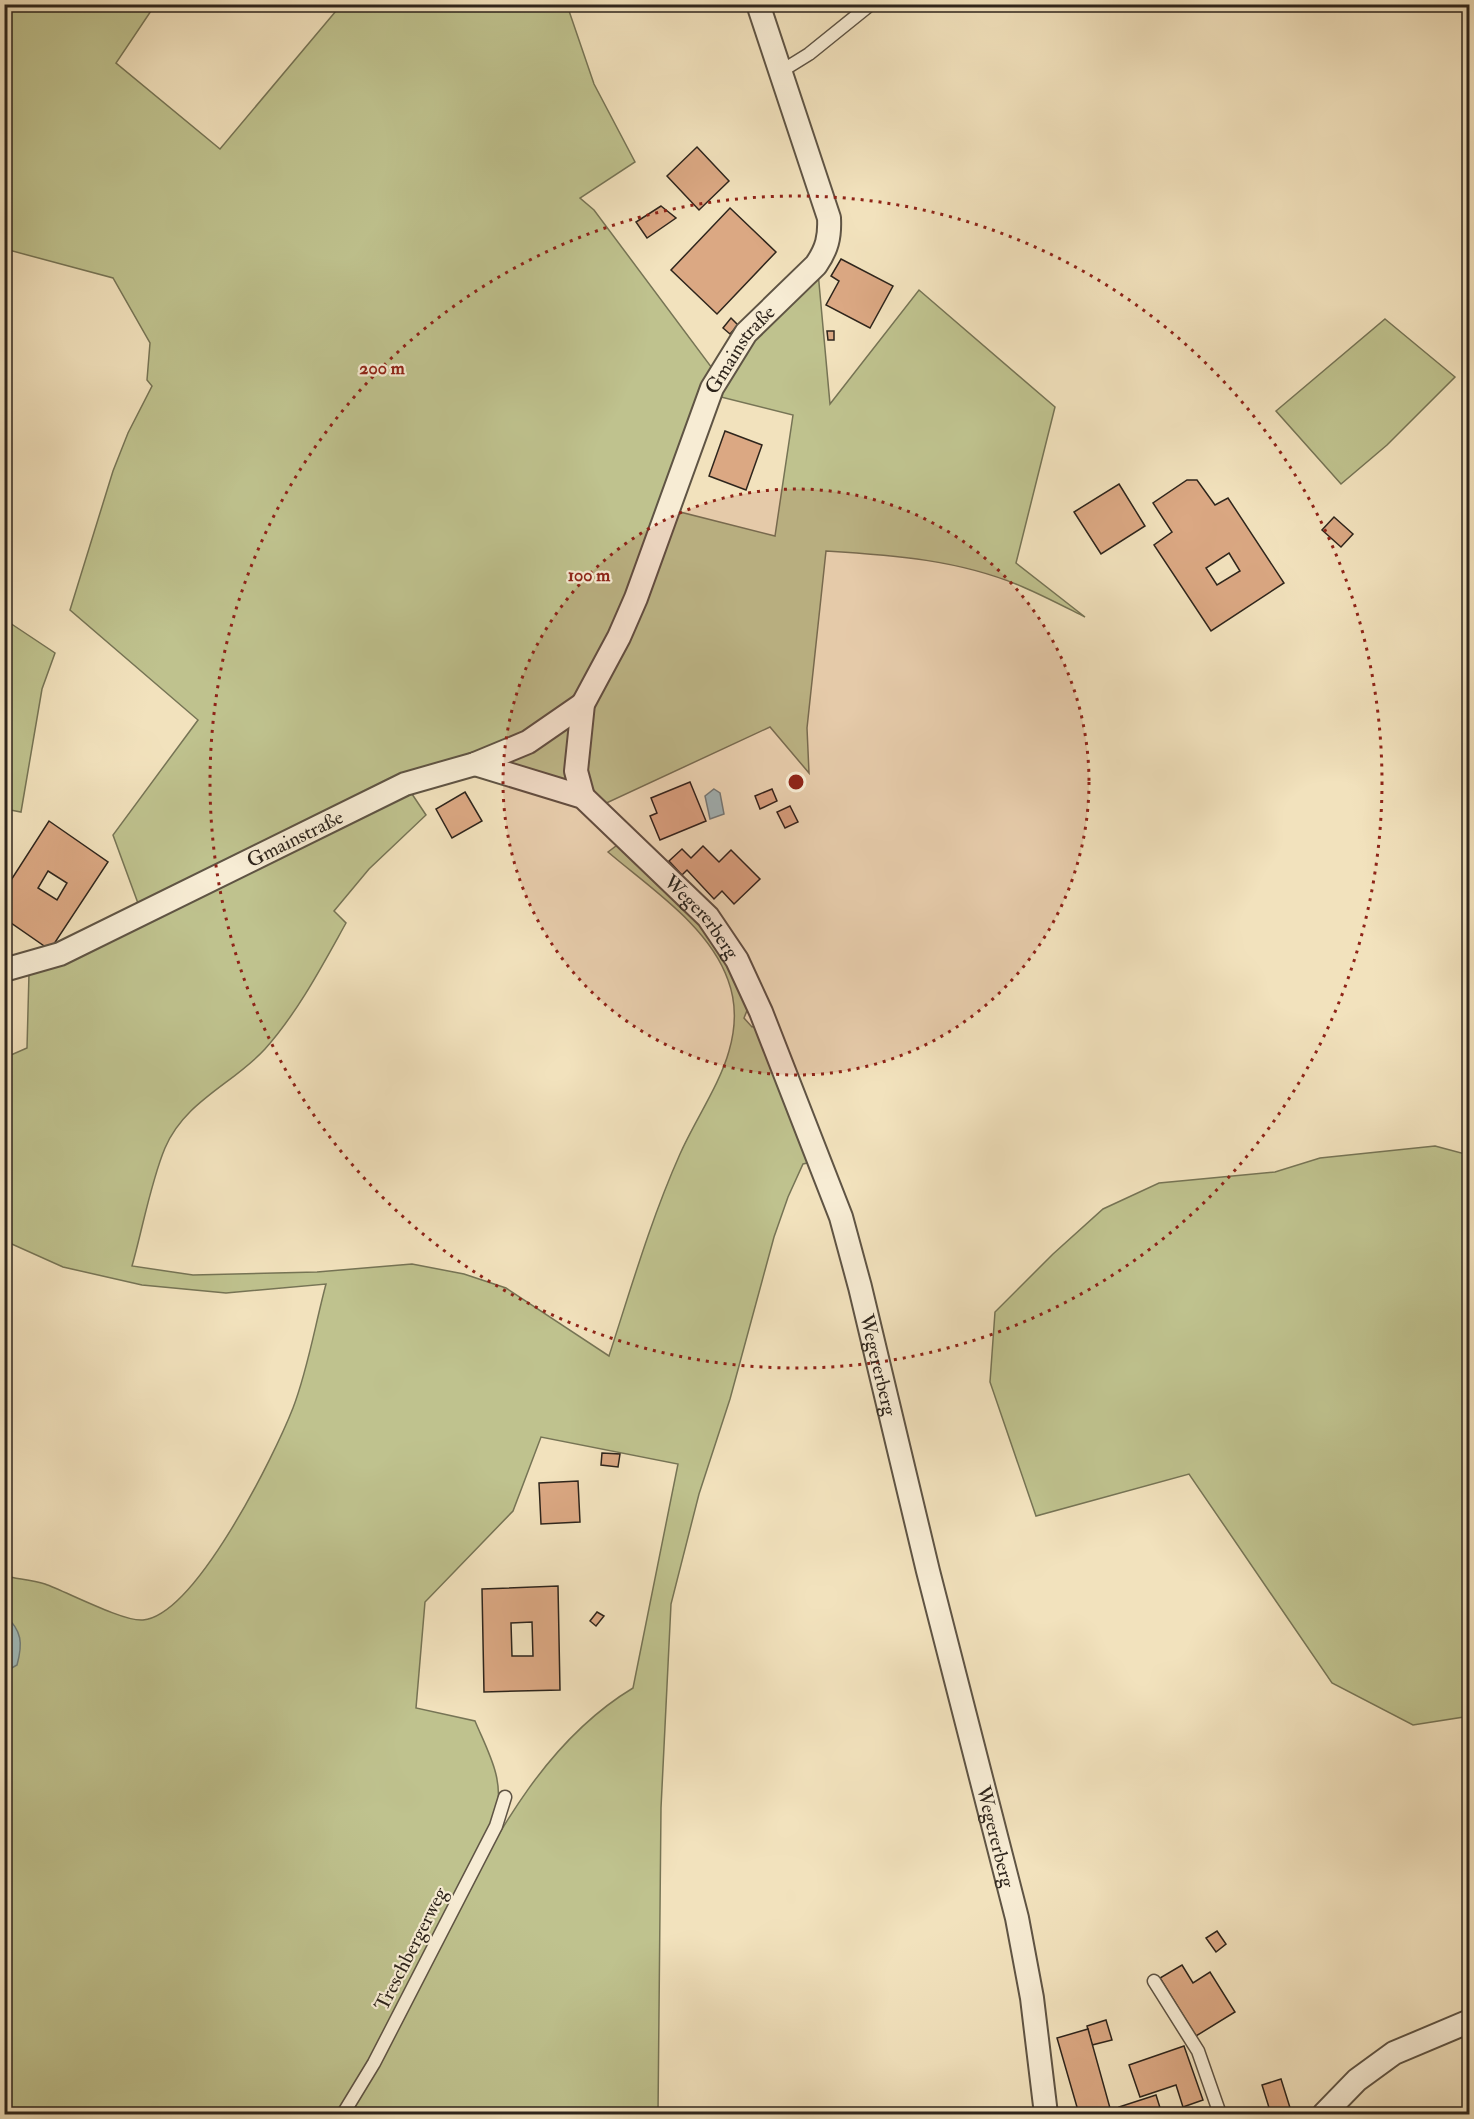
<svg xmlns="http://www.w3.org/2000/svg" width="1474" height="2119" font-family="'IM FELL Double Pica',serif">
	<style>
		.green { fill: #bfc28e; stroke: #767455; stroke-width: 1.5 }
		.water { fill: #a0bbbb; stroke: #727f7b; stroke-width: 1.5 }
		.building { fill: #dba883; stroke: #2e251c; stroke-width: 1.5; fill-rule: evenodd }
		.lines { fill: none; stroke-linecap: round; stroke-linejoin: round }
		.lane-casing { stroke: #5f5444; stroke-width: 15 }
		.street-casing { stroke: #5f5444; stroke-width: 26 }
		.lane { stroke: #f7ecd4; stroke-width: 12 }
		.street { stroke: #f7ecd4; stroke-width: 22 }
		.ring { fill: none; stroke: #8f2418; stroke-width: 3; stroke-dasharray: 3 6 }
		.labels { text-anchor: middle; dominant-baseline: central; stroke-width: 4.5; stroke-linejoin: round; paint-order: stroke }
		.street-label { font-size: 20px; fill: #2e251c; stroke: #f7ecd4 }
		.centre { fill: #8f2418; stroke: #f7ecd4; stroke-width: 3 }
		.ring-label { font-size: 18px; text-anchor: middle; font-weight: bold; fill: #8f2418; stroke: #f7ecd4; stroke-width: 4.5; stroke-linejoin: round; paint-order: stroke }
	</style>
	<rect width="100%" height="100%" fill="#f2e2bd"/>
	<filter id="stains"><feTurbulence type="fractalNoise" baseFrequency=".00333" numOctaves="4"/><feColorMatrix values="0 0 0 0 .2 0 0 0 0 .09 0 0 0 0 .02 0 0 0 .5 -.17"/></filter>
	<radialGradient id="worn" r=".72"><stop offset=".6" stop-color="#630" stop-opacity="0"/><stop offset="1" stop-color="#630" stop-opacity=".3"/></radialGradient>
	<g class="green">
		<polygon points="5,5 155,5 116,63 220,149 341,5 567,5 594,84 635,162 580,198 594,210 712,368 616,627 591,677 571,702 540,725 139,906 113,835 198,720 70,610 113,471 128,433 152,386 147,380 150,343 113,278 5,249"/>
		<path d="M 818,272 L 830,404 L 919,290 L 1055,407 L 1016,563 L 1085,617 C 1065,607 1044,596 1023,587 C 961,560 893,555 826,551 L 807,728 L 809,773 L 770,727 L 600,806 L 589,787 L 583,768 L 590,712 L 676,511 L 775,536 L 793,415 L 717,396 L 738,354 Z"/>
		<polygon points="1385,319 1455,377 1387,445 1341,484 1276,411"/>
		<polygon points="4,619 55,653 42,689 21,812 5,809"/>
		<polygon points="565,724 570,728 566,778 561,781 508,765 505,760"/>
		<path d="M 410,791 L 426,815 L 369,869 L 334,911 L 346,923 C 322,966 298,1012 265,1049 C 233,1084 185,1101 165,1148 C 151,1181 142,1231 132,1266 L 193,1275 L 317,1272 L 412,1264 L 464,1274 L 506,1288 L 609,1356 C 631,1288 651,1219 680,1154 C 694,1122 720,1084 729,1051 C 736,1027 737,1004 728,980 C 709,926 650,888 608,852 L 620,843 L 713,935 L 748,1008 L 744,1018 L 752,1027 L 756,1026 L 812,1162 L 803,1164 L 788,1197 L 774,1237 L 730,1399 L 699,1494 L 671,1604 L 661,1808 L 658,2114 L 347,2114 C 379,2056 410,1997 442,1938 C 491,1846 540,1744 633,1688 L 678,1464 L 541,1437 L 513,1511 L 425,1602 L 416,1708 L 475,1721 C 488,1752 505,1780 496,1814 L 362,2076 L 337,2114 L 5,2114 L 5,1576 C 18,1579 32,1580 45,1584 C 67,1592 124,1622 143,1620 C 196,1615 275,1454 293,1408 C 308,1369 315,1325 326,1284 L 226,1293 L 142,1285 L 63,1267 L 5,1241 L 4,1058 L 27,1048 L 29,973 Z"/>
		<polygon points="1435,1146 1469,1155 1470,1716 1413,1725 1332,1683 1189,1474 1036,1516 990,1382 995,1312 1053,1254 1103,1209 1159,1183 1275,1172 1320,1158"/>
	</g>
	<g class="water">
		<polygon points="714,789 720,793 724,814 710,819 705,796"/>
		<path d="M 5,1615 C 22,1631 23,1643 17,1665 L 5,1672 Z"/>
	</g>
	<g class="building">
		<polygon points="697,147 729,181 699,210 667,176"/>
		<polygon points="661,206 676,218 647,238 636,222"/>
		<polygon points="730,208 776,252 717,314 671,270"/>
		<polygon points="841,259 893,286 870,328 826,305 839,281 831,276"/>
		<polygon points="731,318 738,325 730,334 723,328"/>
		<polygon points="827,331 834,331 834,340 828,340"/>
		<polygon points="725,431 762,445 746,490 709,476"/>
		<path d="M 1187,480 L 1197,480 L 1215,505 L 1228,498 L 1284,583 L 1211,631 L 1154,545 L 1172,532 L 1153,503 ZM 1229,553 L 1240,571 L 1217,585 L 1206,568 Z"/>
		<polygon points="1119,484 1145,526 1101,554 1074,512"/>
		<polygon points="1334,517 1353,534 1341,547 1322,530"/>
		<polygon points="690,782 706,821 660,840 650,816 657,813 651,798"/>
		<polygon points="772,789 777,801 760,809 755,796"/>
		<polygon points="465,792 482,821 452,838 436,809"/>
		<polygon points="790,806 798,822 785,828 777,812"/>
		<path d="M 49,821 L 108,862 L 50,950 L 4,918 L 4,891 ZM 48,871 L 67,883 L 57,900 L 38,888 Z"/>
		<polygon points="703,846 719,862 731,850 760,879 734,904 722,891 714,899 687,870 682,875 669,861 682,849 691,858"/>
		<polygon points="602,1453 620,1454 618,1467 601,1465"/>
		<polygon points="578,1481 580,1522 541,1524 539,1483"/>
		<path d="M 558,1586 L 560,1690 L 484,1692 L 482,1589 ZM 532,1622 L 533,1656 L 512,1656 L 511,1623 Z"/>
		<polygon points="597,1612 604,1616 596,1626 590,1621"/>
		<polygon points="1217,1931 1226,1944 1216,1952 1206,1938"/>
		<polygon points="1182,1965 1193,1983 1210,1972 1235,2012 1196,2036 1160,1978"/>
		<polygon points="1106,2020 1112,2040 1092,2045 1087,2026"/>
		<polygon points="1088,2029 1110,2108 1100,2112 1101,2114 1079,2114 1057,2038"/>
		<polygon points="1184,2046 1203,2100 1183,2107 1176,2085 1140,2097 1129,2065"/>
		<polygon points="1281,2079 1292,2114 1271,2114 1262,2085"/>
		<polygon points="1156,2095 1162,2114 1121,2114 1119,2107"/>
	</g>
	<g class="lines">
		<g class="lane-casing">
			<g id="lane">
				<polyline points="780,72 809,54 871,4"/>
				<polyline points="1154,1981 1198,2051 1220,2114"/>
				<polyline points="343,2114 374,2063 496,1826 505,1797"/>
			</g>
		</g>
		<g class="street-casing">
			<g id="street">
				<path id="s1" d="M 475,764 L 583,797 L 708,917 L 737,960 L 761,1012 L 841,1217 L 860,1287 L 928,1571 L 1017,1918 L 1032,1998 L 1046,2114"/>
				<path id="s2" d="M 583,797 L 576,771 L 583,704 L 619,637 L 636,598 L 712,388 L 746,333 L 816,265 C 827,249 830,237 829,218 L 758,4"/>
				<path id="s3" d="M 4,970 L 60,954 L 405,784 L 475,764 L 528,742 L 583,704"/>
				<polyline points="1324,2114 1357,2080 1394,2053 1470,2021"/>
			</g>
		</g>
		<use href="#lane" class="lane"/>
		<use href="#street" class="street"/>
	</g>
	<circle cx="796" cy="782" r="293" fill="#8f2418" fill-opacity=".12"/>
	<g class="ring">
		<circle cx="796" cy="782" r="293"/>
		<circle cx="796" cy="782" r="586"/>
	</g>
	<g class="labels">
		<g class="street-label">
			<text stroke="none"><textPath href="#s2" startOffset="484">Gmainstraße</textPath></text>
			<text stroke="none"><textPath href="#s3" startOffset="320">Gmainstraße</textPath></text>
			<text stroke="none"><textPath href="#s1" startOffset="282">Wegererberg</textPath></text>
			<text stroke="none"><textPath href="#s1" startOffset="768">Wegererberg</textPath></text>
			<text stroke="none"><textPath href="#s1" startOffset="1254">Wegererberg</textPath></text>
			<text transform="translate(411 1949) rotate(-63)">Treschbergerweg</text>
		</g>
	</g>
	<circle cx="796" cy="782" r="9" class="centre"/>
	<g class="ring-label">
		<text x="382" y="374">200 m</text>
		<text x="589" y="581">100 m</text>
	</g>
	<rect width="1474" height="2119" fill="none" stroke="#f2e2bd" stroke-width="24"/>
	<rect x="6" y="6" width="1462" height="2107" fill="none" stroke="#2e251c" stroke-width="3"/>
	<rect x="12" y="12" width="1450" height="2095" fill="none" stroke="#2e251c" stroke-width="1.5"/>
	<rect width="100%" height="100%" filter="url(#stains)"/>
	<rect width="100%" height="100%" fill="url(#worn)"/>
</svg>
